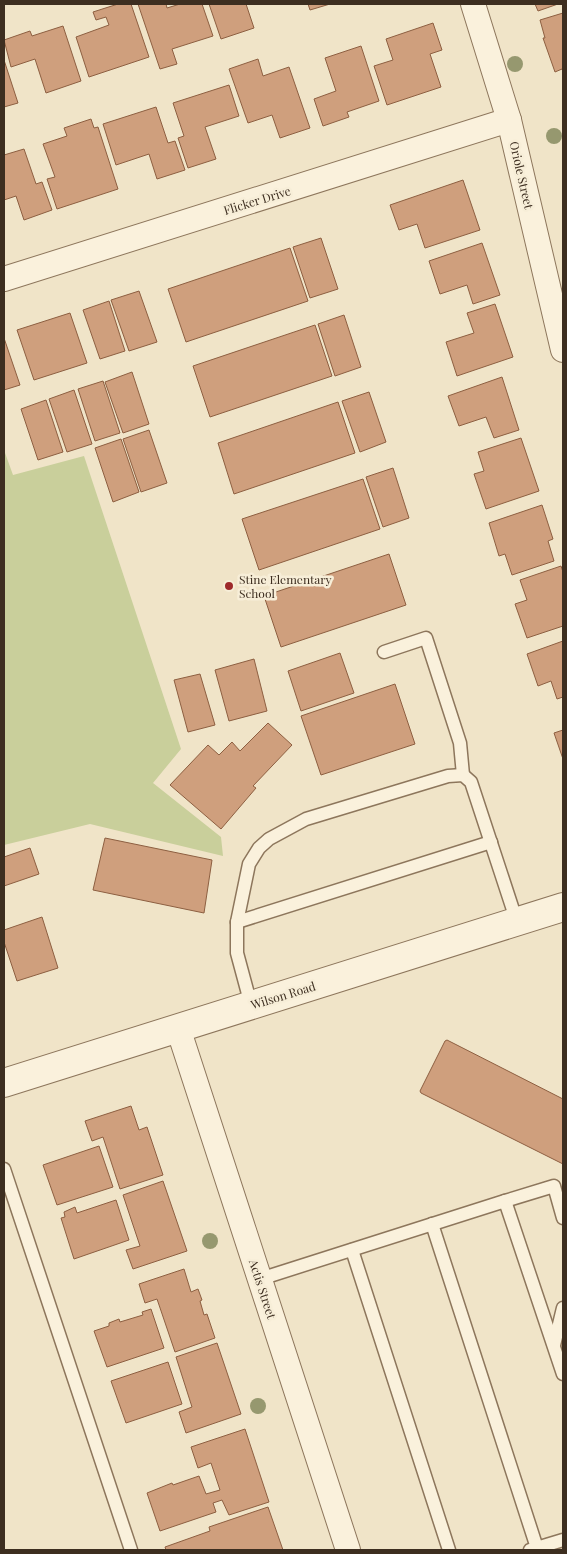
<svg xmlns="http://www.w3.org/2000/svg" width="567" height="1554" font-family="'Playfair Display',serif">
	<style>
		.green { fill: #c9cf9b }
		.building { fill: #cf9f7d; stroke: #8d5f41 }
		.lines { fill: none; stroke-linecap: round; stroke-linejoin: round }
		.service-casing { stroke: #8d765c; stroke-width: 15 }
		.minor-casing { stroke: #8d765c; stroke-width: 26 }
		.tertiary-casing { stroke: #8d765c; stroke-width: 30 }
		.service { stroke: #faf1dc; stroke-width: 12 }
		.minor { stroke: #faf1dc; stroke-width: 24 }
		.tertiary { stroke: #faf1dc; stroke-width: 28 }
		.tree { fill: #96986f }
		.poi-dot { fill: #9e2a2b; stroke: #f7eed8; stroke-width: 2 }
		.labels { text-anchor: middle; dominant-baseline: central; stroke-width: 5; stroke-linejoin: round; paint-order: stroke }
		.street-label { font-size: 12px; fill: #3d2e20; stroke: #f7eed8 }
		.poi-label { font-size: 12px; fill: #3d2e20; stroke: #f7eed8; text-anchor: start }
	</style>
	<rect width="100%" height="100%" fill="#f0e4c8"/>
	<polygon class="green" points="4,450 13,475 84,456 181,749 153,783 221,837 223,856 90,824 4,845"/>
	<g class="building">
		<polygon points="118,4 131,4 149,57 89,77 76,37 109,25 106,17 96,20 93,12"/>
		<polygon points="138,4 166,4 167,8 180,4 202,4 213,36 172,49 177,64 160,69"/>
		<polygon points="209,4 246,4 254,28 221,39"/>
		<polygon points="308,4 330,4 310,10"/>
		<polygon points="535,4 558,4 538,11"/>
		<polygon points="563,13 563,71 562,69 555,72 543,38 545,38 540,20"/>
		<polygon points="433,23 442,50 430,54 441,87 387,105 374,66 393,60 386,39"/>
		<polygon points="63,26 81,81 46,93 35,59 11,67 4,40 30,31 32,36"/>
		<polygon points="361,46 379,101 347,112 349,117 323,126 314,99 336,91 325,58"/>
		<polygon points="258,59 263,76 289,67 310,128 280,138 272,115 248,123 229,69"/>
		<polygon points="4,60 18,103 4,107"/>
		<polygon points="229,85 239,116 205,127 216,159 188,168 178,138 184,136 173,103"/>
		<polygon points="156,107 168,143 175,141 185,170 157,179 149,154 116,165 103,124"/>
		<polygon points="91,119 94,128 98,127 118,189 57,209 47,179 55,177 43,144 67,136 64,128"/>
		<polygon points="24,149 36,184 42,182 52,210 24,220 16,196 4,200 4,155"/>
		<polygon points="463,180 480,230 425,248 417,224 399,230 390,205"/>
		<polygon points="321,238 338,289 310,298 293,247"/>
		<polygon points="482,243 500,295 473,304 467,285 440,294 429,261"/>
		<polygon points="290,248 308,301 186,342 168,289"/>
		<polygon points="139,291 157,342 129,351 111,300"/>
		<polygon points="109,301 125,351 100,359 83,310"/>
		<polygon points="495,304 513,357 457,376 446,342 474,333 467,313"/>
		<polygon points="70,313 87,363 34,380 17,330"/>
		<polygon points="344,315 361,367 335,376 318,324"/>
		<polygon points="315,325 332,376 210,417 193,366"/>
		<polygon points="4,338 20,385 4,390"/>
		<polygon points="132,372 149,424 123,433 105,382"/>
		<polygon points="502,377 519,430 494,438 486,417 459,426 448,396"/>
		<polygon points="103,381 120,433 95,441 78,389"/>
		<polygon points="74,390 92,444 67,452 49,399"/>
		<polygon points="369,392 386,442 360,452 342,401"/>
		<polygon points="46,400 63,452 38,460 21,409"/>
		<polygon points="338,402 355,453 234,494 218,443"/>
		<polygon points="149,430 167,483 141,492 123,439"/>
		<polygon points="521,438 539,491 486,509 474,474 484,471 478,452"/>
		<polygon points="121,439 139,492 113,502 95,448"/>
		<polygon points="393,468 409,518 383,527 366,477"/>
		<polygon points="363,479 380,529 259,570 242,519"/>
		<polygon points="542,505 553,539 548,541 554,561 512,575 505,554 499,556 489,523"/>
		<polygon points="389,554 406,605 281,647 264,596"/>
		<polygon points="561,566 563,572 563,626 527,638 515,604 527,600 520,580"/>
		<polygon points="563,641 563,697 557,699 551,681 538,686 527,654"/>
		<polygon points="340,653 354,693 301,711 288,671"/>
		<polygon points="254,659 267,711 229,721 215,670"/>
		<polygon points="200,674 215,725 188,732 174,680"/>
		<polygon points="395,684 415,744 321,775 301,716"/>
		<polygon points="268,723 292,745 253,786 256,788 221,829 170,785 208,745 219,755 232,742 240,751"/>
		<polygon points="563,730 563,759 554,733"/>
		<polygon points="105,838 212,860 204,913 93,890"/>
		<polygon points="30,848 39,874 4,886 4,857"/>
		<polygon points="42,917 58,968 17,981 4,942 4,930"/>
		<polygon points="447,1040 563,1099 563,1164 421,1093 420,1091 445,1041"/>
		<polygon points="131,1106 139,1130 147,1127 163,1175 120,1189 103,1137 92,1141 85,1121"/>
		<polygon points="99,1146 113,1187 57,1205 43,1165"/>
		<polygon points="163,1181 187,1251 133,1269 126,1250 140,1246 123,1195"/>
		<polygon points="116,1200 129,1240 74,1259 61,1218 65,1217 64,1212 75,1207 77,1213"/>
		<polygon points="184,1269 191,1292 198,1289 202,1300 200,1301 204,1315 207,1314 215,1338 175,1352 157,1299 145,1303 139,1284"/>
		<polygon points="151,1309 164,1348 107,1367 94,1331 109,1326 109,1323 119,1319 120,1322 143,1315 142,1312"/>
		<polygon points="217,1343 241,1414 186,1433 179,1412 192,1407 176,1357"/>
		<polygon points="168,1362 182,1404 126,1423 111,1381"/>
		<polygon points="245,1429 269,1502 229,1515 222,1500 213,1503 216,1512 160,1531 147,1493 172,1483 173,1485 199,1476 206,1494 220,1490 211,1463 198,1468 191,1447"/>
		<polygon points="268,1507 283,1550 166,1550 165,1547 210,1531 209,1527"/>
	</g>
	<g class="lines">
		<g class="service-casing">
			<g id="service">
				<polyline points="384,652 426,638 460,743 463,775"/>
				<polyline points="237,922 491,842"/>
				<polyline points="251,1005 237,953 237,922 249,864 259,848 269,839 306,819 448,776 463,775 471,782 517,922"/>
				<polyline points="4,1169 131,1550"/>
				<polyline points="505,1201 554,1186 563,1218"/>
				<polyline points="432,1224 537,1548"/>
				<polyline points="352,1250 449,1550"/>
				<polyline points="260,1279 505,1201 563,1374"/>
				<polyline points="554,1345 563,1308"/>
				<polyline points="530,1550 563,1540"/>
			</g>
		</g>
		<g class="minor-casing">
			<g id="minor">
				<polyline points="473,4 509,120 563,350"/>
				<polyline points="4,279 509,120"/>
				<polyline points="178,1028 348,1550"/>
			</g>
		</g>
		<g class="tertiary-casing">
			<polyline id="tertiary" points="4,1083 563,907"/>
		</g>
		<use href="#service" class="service"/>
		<use href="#minor" class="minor"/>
		<use href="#tertiary" class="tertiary"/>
	</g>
	<g class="tree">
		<circle cx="515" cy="64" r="8"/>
		<circle cx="554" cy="136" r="8"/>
		<circle cx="210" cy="1241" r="8"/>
		<circle cx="258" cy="1406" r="8"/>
	</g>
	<circle class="poi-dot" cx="229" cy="586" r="5"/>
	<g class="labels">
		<g class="street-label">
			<text transform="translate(522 175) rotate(77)">Oriole Street</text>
			<text transform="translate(257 200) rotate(-17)">Flicker Drive</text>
			<text transform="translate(283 995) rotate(-17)">Wilson Road</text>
			<text transform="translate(263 1289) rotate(72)">Actis Street</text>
		</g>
		<g class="poi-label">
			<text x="239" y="579">Stine Elementary<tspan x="239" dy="14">School</tspan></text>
		</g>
	</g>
	<rect width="567" height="1554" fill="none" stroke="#3d2e20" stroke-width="10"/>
</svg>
